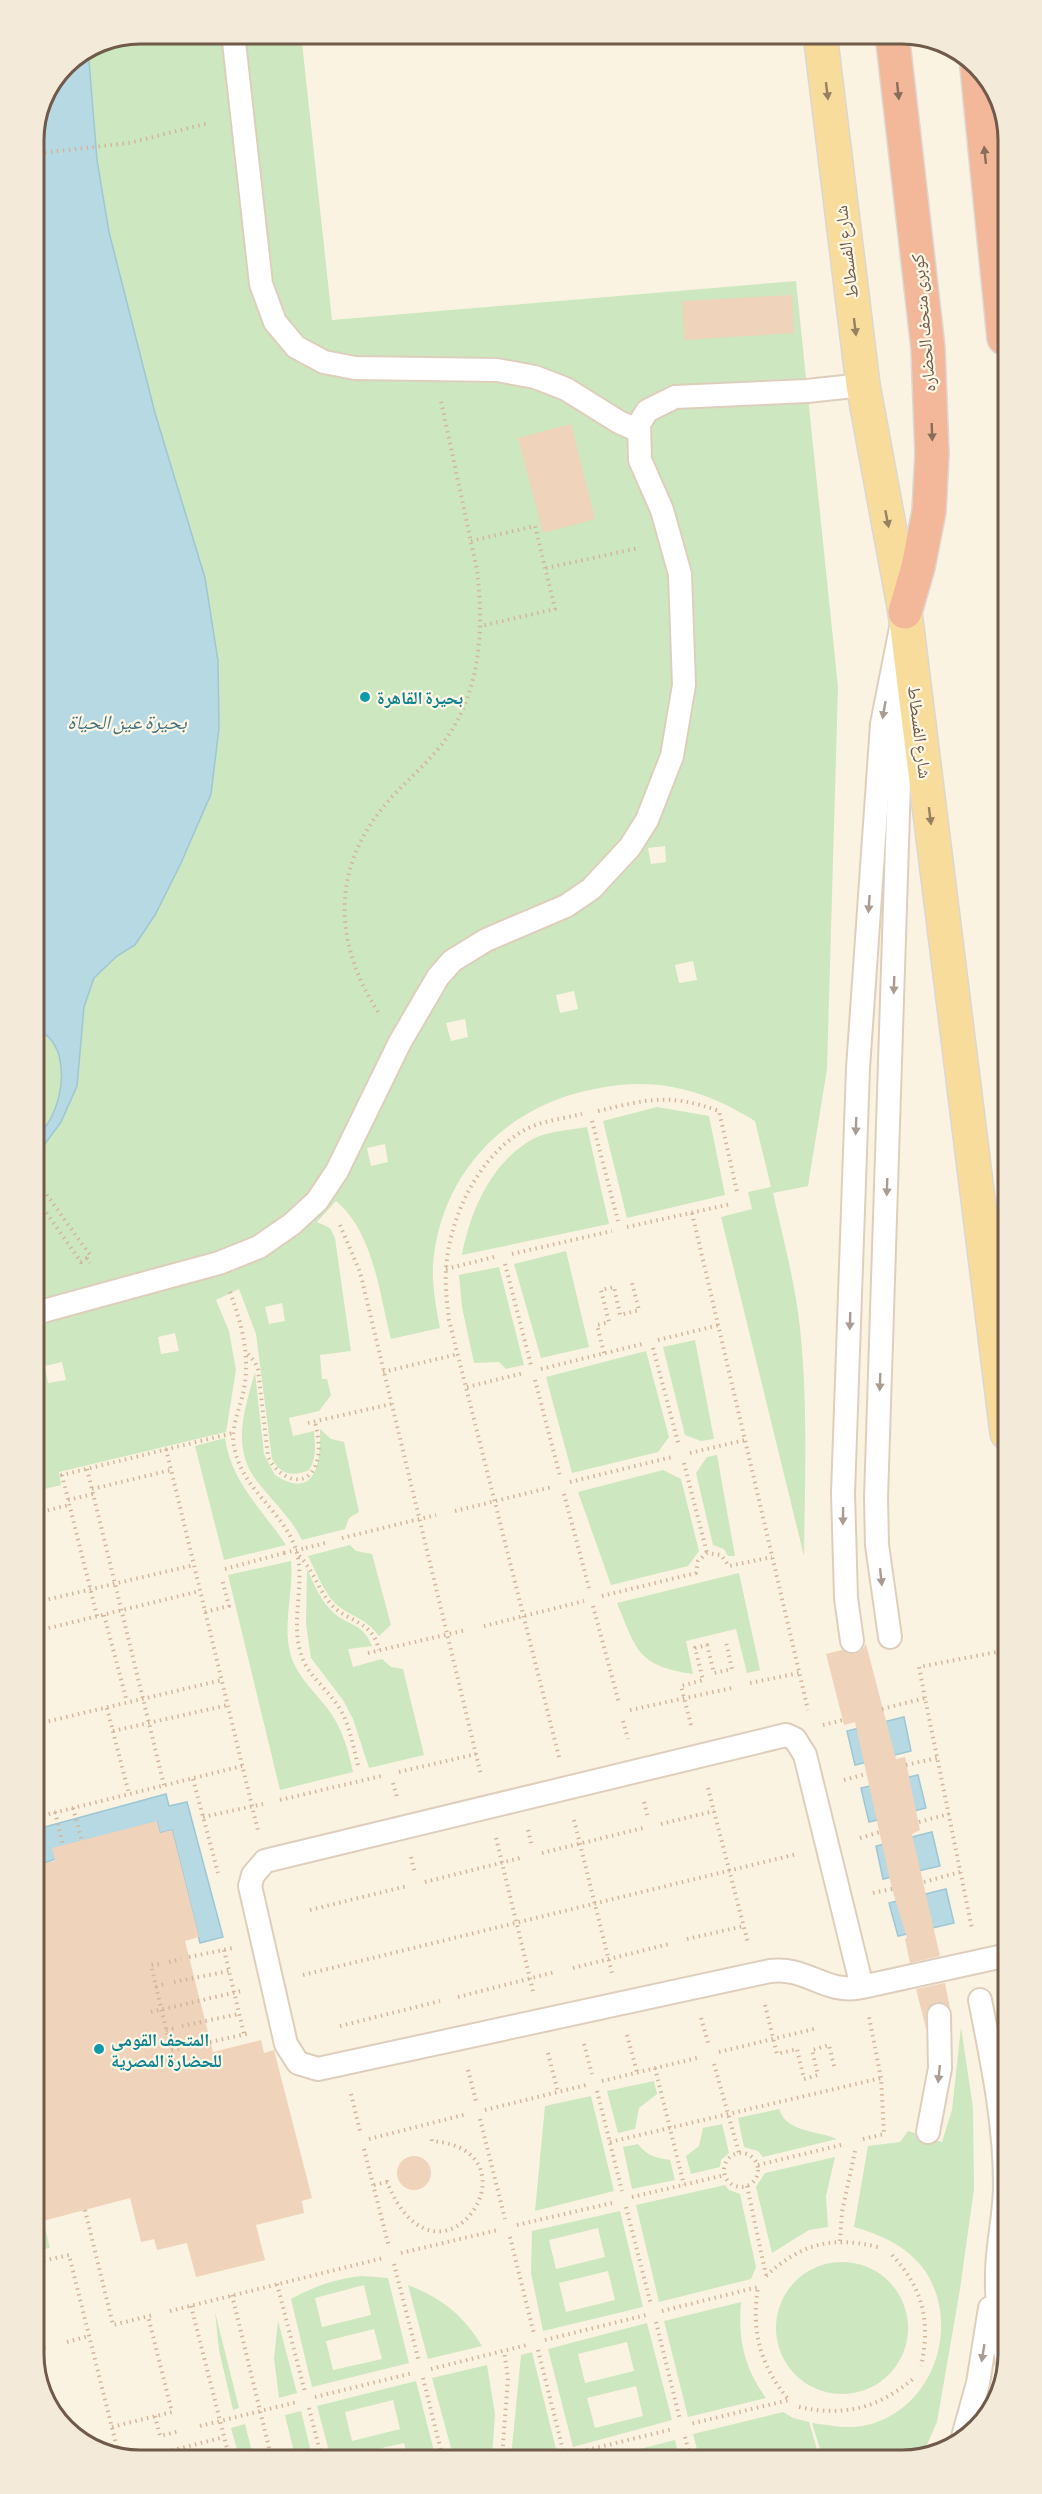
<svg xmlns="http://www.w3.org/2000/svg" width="1042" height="2494" font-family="'Asap Condensed','Noto Naskh Arabic',sans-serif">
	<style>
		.green { fill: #cde7c0; fill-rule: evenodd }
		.water { fill: #b7d9e3; stroke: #9dc7d4; stroke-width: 1.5 }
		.building { fill: #efd3ba }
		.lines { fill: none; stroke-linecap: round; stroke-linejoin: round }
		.service-casing { stroke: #decfbd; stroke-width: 26 }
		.primary-casing { stroke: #ddd7d3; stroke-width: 36 }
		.motorway-casing { stroke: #ddd7d3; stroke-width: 36 }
		.path { stroke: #d3b79d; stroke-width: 4; stroke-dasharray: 1.5 4.5; stroke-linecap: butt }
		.service { stroke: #fff; stroke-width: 22 }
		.primary { stroke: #f7dc9b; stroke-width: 33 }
		.motorway { stroke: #f3b89a; stroke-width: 33 }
		.path-bridge { stroke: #d3b79d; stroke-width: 4; stroke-dasharray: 1.5 4.5; stroke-linecap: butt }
		.oneway { fill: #988162 }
		.oneway2 { fill: #8a6d59 }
		.oneway3 { fill: #a99c92 }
		.culture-dot { fill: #0f9aa8; stroke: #fef7e6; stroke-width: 2 }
		.labels { text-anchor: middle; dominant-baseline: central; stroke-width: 4.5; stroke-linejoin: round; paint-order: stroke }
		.street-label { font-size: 18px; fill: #705a49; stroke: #fef7e6 }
		.culture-label { font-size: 18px; font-weight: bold; fill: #0d838f; stroke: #fef7e6; text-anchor: start }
		.water-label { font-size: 20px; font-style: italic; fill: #447483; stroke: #fef7e6 }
		.rim { fill: none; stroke: #705a49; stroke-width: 3 }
	</style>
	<rect width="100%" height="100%" fill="#fbf3e1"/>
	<g class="green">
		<path d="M 139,33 L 301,33 L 332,320 L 796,281 L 838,687 L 827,1069 L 808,1186 L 773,1193 C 783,1238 795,1282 800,1328 C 808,1404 805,1480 804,1556 L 721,1217 L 752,1209 L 748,1192 L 771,1187 L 755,1121 C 729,1105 702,1092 672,1087 C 646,1082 620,1084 595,1089 C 506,1105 440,1174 433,1265 C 432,1286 436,1307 440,1328 L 391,1339 C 379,1293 374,1233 336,1201 L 317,1222 L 330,1228 L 335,1238 L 351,1351 L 320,1355 L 322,1379 L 327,1379 L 331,1395 L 319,1411 L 289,1418 L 293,1436 L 314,1431 C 315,1446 317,1457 309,1470 C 293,1477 281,1475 272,1459 L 256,1334 L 239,1289 L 216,1300 L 229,1331 L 236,1370 L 226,1432 L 59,1472 L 61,1485 L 36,1491 L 33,132 L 64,64 L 99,41 ZM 665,846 L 666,862 L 651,864 L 648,848 ZM 693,961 L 697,980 L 679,983 L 675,965 ZM 574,991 L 578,1009 L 560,1013 L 556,995 ZM 465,1019 L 468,1037 L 451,1041 L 446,1023 ZM 385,1144 L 388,1162 L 371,1166 L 367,1148 ZM 282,1303 L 285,1321 L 269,1324 L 265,1307 ZM 175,1333 L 179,1351 L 161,1354 L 158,1337 ZM 62,1362 L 66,1380 L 48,1383 L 45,1366 Z"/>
		<polygon points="657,1107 709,1116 725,1195 627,1218 603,1121"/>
		<path d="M 587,1127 L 609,1224 L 462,1255 C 470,1212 491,1162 533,1139 C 547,1131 571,1130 587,1127 Z"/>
		<polygon points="566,1251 589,1347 541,1358 514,1264"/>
		<polygon points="499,1267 524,1365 506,1369 499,1362 474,1363 462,1307 459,1275"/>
		<polygon points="695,1340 714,1439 701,1441 685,1435 663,1347"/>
		<polygon points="646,1351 669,1437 658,1452 572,1473 546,1377"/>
		<path d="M 255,1372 L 264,1454 L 275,1475 C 317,1502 321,1460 320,1429 L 331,1439 L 344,1442 L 359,1512 L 349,1518 L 345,1529 L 302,1540 C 290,1516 272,1501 256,1480 C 231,1447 245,1408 255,1372 Z"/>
		<path d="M 225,1438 C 231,1482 262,1509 286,1545 L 224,1560 L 195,1446 Z"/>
		<polygon points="717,1455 735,1556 728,1556 724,1549 713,1545 696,1473 707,1457"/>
		<polygon points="663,1470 681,1479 699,1551 688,1566 611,1585 578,1492"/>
		<path d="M 350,1545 L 356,1551 L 372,1554 L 391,1625 L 379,1636 C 366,1619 357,1619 341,1608 C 325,1597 317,1573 308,1556 Z"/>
		<path d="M 291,1561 C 294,1592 281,1628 292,1659 C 299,1678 314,1691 327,1708 C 342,1727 348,1749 353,1772 L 280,1790 L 228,1575 Z"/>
		<path d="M 307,1569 C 314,1584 321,1602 334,1613 C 350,1627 362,1622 372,1646 L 348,1649 L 353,1667 L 382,1659 L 391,1667 L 403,1669 L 424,1755 L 369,1768 L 353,1719 L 343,1700 L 311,1658 L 306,1624 Z"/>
		<path d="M 739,1573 L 760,1670 L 747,1673 L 736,1629 L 686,1641 L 693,1674 C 638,1666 637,1651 617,1603 Z"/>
		<path d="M 961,2027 L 973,2108 L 974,2189 L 960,2289 L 937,2422 L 922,2456 L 822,2456 L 812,2423 C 828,2425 845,2429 862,2426 C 932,2414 964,2325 923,2268 C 905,2245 881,2235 854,2227 L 868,2146 L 900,2142 L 908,2131 L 942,2142 L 952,2110 Z"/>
		<polygon points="654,2081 657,2094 639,2108 635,2129 618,2133 607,2091"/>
		<polygon points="591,2096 614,2191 535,2211 545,2106"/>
		<path d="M 779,2109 C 787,2133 816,2130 837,2139 L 763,2157 L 758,2151 L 744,2147 L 738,2118 Z"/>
		<polygon points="722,2124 729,2153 721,2160 720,2167 691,2174 686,2156 699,2146 703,2128"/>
		<path d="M 638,2144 C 647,2156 656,2158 670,2160 L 675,2180 L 632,2189 L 623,2147 Z"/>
		<polygon points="835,2157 826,2196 828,2227 809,2230 772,2253 756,2187 765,2173"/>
		<polygon points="725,2185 729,2190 740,2194 756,2267 751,2279 659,2302 636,2205"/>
		<polygon points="40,2208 50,2248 38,2250 38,2209"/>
		<path d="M 620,2211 L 643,2307 L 543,2331 L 531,2273 L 532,2231 ZM 598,2228 L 605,2257 L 556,2269 L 549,2240 ZM 608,2271 L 615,2300 L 566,2312 L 559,2283 Z"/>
		<circle cx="842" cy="2328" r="66"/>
		<path d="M 362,2276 L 388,2278 L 409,2363 L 312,2387 L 291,2299 C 315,2286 335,2279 362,2276 ZM 364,2285 L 371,2315 L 322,2327 L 315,2298 ZM 374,2329 L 382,2359 L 333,2370 L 326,2341 Z"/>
		<path d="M 408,2285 C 443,2299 462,2314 482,2346 L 428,2359 Z"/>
		<path d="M 741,2302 C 738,2340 744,2367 766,2398 L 688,2417 L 664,2321 Z"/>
		<polygon points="215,2312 239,2408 233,2410 219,2350"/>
		<polygon points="278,2321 297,2393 279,2398 274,2358"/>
		<path d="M 647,2323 L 672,2420 L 573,2447 L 548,2349 ZM 627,2342 L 634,2371 L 585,2383 L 578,2354 ZM 636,2386 L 643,2416 L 595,2428 L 587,2398 Z"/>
		<polygon points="532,2352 556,2449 523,2458 511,2458 521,2355"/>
		<polygon points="487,2365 495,2414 492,2458 454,2459 432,2378"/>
		<path d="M 416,2381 L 436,2459 L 408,2459 L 404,2443 L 355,2454 L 356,2459 L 331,2459 L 317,2406 ZM 393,2400 L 400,2429 L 352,2441 L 345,2412 Z"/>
		<polygon points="301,2411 313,2460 296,2460 285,2415"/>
		<polygon points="783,2412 793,2418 809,2422 819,2456 699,2457 693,2434"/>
		<polygon points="245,2424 254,2460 240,2460 231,2428"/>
		<polygon points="675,2440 679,2457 605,2458"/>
	</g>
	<g class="water">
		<path d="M 88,48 L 97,160 L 109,232 L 155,413 L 205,578 L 218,661 L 219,728 L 211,794 L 181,863 L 155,915 L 135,945 L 117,956 L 94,978 L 84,1007 L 77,1086 L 61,1122 L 36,1156 C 36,1137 42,1134 51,1118 C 61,1098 64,1076 59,1055 C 55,1043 47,1033 35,1028 L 33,132 L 64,64 Z"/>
		<polygon points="904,1717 911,1751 855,1765 847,1731"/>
		<polygon points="918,1775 926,1808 869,1822 861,1788"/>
		<polygon points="166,1794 169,1806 187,1802 223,1937 200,1943 172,1830 160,1833 157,1822 42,1864 37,1829"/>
		<polygon points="932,1832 940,1866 883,1879 876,1846"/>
		<polygon points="946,1889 954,1923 898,1936 889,1903"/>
	</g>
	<g class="building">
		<polygon points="792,295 794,333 684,340 682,301"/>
		<polygon points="571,424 595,519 543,533 518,438"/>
		<polygon points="866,1644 896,1759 905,1757 920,1830 912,1834 940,1956 910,1963 905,1939 907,1938 892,1889 855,1722 844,1725 826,1654 842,1650 854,1654 861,1651"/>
		<polygon points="157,1821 160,1833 172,1830 199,1937 185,1941 213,2052 261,2040 264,2053 274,2050 312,2198 302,2201 304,2213 256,2225 265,2260 196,2277 187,2243 157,2250 154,2239 141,2242 130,2198 43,2221 38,2198 37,1865 55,1861 52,1848"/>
		<polygon points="945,1983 950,2008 939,2002 932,2004 926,2015 926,2029 916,1989"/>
		<circle cx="414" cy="2173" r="17"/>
	</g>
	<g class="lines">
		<g class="service-casing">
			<g id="service">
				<polyline points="233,33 261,284 275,322 296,347 324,362 355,368 497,370 535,377 566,389 619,422 639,431"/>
				<polyline points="36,1313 219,1263 259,1247 292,1224 317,1201 337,1171 400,1042 438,977 452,961 486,940 566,906 591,889 630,847 647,820 672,756 684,685 680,574 662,510 640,460 639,424 647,411 675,397 807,391 863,385"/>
				<polyline points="890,1637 877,1545 876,1498 902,688"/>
				<polyline points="852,1641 846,1598 843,1493 858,1068 882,724 901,628"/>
				<path d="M 862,1987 L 805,1755 L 795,1739 L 786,1735 L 265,1861 L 253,1875 L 250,1886 L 286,2044 L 298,2063 L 318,2069 L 770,1971 C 807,1966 825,1995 862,1987 L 1008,1955"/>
				<path d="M 980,2000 C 992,2061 1005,2122 1005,2185 C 1005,2215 997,2245 997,2275 C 996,2305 1001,2333 1007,2361"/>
				<polyline points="928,2132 940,2068 939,2015"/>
				<polyline points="963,2437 978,2383 990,2308"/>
			</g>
		</g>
		<g class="primary-casing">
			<polyline id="primary" points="820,33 863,385 905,612 1007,1433"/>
		</g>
		<g class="motorway-casing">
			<g id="motorway">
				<polyline points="892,33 928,348 932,454 929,511 918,567 905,612"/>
				<polyline points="977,67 1004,338"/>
			</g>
		</g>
		<g class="path">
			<polyline points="33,154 129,143 209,123"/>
			<polyline points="471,541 535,526 555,609 481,626"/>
			<polyline points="546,568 639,548"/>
			<path d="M 378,1012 C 336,947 330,874 381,810 C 401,784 429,764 448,736 C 481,688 484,626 477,570 L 441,401"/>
			<path d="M 598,1111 C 649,1099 668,1093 719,1111 L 737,1192"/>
			<polyline points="592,1121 618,1221"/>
			<polyline points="36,1180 90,1255 87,1258 90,1263"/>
			<polyline points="36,1198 81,1262 87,1258"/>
			<polyline points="692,1213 808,1710"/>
			<polyline points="340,1225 360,1272 481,1775"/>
			<polyline points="627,1227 731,1204"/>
			<polyline points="512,1254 612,1231"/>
			<polyline points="505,1264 531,1365"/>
			<polyline points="446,1269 494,1257"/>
			<path d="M 230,1292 C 242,1325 250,1354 244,1389 C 240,1410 229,1429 235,1451 C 244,1489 278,1508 293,1542 C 309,1577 289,1617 301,1654 C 308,1677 328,1689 340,1709 C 350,1726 353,1746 358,1765"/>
			<polyline points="658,1340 719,1325"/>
			<polyline points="653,1348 679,1446"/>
			<polyline points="604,1353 597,1325 609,1322 601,1290 614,1287 620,1315 639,1310 632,1283"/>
			<path d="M 248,1354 L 255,1362 L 258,1370 L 268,1456 C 276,1477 306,1492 316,1464 C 321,1451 318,1435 315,1422"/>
			<polyline points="541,1369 642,1344"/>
			<polyline points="383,1372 458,1354"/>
			<polyline points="535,1380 560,1476"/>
			<polyline points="467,1387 524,1373"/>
			<polyline points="308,1423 391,1404"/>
			<polyline points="166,1449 258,1831"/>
			<polyline points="690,1453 745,1440"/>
			<polyline points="684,1463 707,1553"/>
			<polyline points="87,1469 164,1785"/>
			<polyline points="570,1482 672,1457"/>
			<polyline points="92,1489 171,1470"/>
			<polyline points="564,1494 589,1588"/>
			<polyline points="68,1500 93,1494"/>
			<polyline points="455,1511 552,1487"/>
			<polyline points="36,1513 69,1505"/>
			<polyline points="342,1538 436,1515"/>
			<polyline points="306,1548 325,1543"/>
			<path d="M 299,1556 C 313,1569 318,1589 330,1603 C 347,1623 372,1619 379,1650"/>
			<polyline points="225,1569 284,1553"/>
			<polyline points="602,1596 696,1573 698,1561 707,1553 721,1555 729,1566 772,1557"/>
			<polyline points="37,1602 194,1565"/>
			<polyline points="593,1606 619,1703"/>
			<polyline points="205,1612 229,1606 222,1579"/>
			<polyline points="104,1615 127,1702"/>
			<polyline points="97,1616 62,1475 233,1433"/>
			<polyline points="484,1626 584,1601"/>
			<polyline points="37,1631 200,1591"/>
			<polyline points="368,1653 466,1630"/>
			<polyline points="750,1683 799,1673"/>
			<polyline points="925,1698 919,1667 1007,1650"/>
			<polyline points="107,1708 129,1794"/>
			<polyline points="882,1709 925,1698 972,1929"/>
			<polyline points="630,1710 732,1688"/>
			<polyline points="623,1721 628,1739"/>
			<polyline points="37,1724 222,1680"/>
			<polyline points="691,1725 681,1686 703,1680 695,1648 707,1645 714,1673 732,1669 726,1642"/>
			<polyline points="823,1725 843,1720"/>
			<polyline points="113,1731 228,1705"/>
			<path d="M 559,1757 L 449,1320 C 447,1303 445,1286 446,1269 C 449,1219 477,1159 521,1132 C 539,1121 562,1119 582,1114"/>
			<polyline points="906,1765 937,1758"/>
			<polyline points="399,1772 476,1754"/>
			<polyline points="193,1779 218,1873"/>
			<polyline points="844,1780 866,1774"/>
			<polyline points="393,1783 397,1797"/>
			<polyline points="708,1788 748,1943"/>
			<polyline points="280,1800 381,1776"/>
			<polyline points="644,1802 648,1818"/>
			<polyline points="73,1808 82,1841"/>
			<polyline points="55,1812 63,1845"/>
			<polyline points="37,1817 242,1766"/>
			<polyline points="203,1817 263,1804"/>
			<polyline points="574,1820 612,1973"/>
			<polyline points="919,1822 949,1814"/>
			<polyline points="661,1824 714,1811"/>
			<polyline points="528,1830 532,1847"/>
			<polyline points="496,1838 533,1991"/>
			<polyline points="860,1838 880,1832"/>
			<polyline points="542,1853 643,1828"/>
			<polyline points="411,1857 415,1874"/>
			<polyline points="425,1882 524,1857"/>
			<polyline points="924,1882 960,1872"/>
			<polyline points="873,1893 892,1889"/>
			<polyline points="310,1910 407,1886"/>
			<polyline points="687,1939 744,1926"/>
			<polyline points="224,1950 244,2034"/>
			<polyline points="189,1957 233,1948"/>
			<polyline points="169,1962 181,1959"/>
			<polyline points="159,1964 151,1965 171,2050 180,2049"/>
			<polyline points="573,1968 669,1944"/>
			<polyline points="303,1975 797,1854"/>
			<polyline points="174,1982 229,1971"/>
			<polyline points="156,1987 164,1984"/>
			<polyline points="458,1997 555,1972"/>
			<polyline points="765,2005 777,2054 797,2049 804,2079 818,2075 812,2050 829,2045 835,2070"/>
			<polyline points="151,2012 241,1991"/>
			<polyline points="701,2018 709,2046"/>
			<polyline points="182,2026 239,2014"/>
			<polyline points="340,2026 440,2001"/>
			<polyline points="166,2030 175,2028"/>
			<polyline points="627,2035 637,2072"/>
			<polyline points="210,2042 251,2033"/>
			<polyline points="584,2044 592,2074"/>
			<polyline points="187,2047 202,2044"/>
			<polyline points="719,2052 818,2028"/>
			<polyline points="548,2053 558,2092"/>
			<polyline points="714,2064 739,2153"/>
			<polyline points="655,2068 684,2185"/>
			<polyline points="468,2070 476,2101"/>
			<polyline points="602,2081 701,2057"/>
			<polyline points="597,2091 622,2191"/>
			<polyline points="351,2094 360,2131"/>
			<polyline points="485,2110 586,2085"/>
			<polyline points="480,2119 505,2219"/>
			<polyline points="369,2139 467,2114"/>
			<polyline points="863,2139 884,2134 881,2078 869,2017"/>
			<polyline points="610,2142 881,2078"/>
			<polyline points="364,2149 389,2247"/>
			<circle cx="741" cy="2170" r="17"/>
			<polyline points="758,2165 845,2144"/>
			<path d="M 374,2185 L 387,2182 C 439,2310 546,2150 432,2141 L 431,2135"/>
			<polyline points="747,2186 766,2275"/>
			<polyline points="632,2197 725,2175"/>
			<polyline points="626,2207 651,2305"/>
			<polyline points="85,2210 113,2325 153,2315"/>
			<polyline points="517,2225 616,2202"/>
			<polyline points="510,2237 534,2334"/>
			<polyline points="840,2241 842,2212 855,2151"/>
			<polyline points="401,2253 498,2230"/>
			<path d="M 892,2255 C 923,2288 931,2322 921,2366"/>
			<polyline points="38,2262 69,2255 119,2456"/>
			<polyline points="394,2264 419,2362"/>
			<path d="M 766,2276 C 802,2243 831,2236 878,2247"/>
			<polyline points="277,2284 305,2392"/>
			<polyline points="232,2295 272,2460"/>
			<polyline points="191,2306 230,2460"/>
			<polyline points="170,2311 383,2258"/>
			<path d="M 662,2311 L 758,2287 C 751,2331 760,2366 789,2400 L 690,2424"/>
			<polyline points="656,2322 680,2420"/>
			<polyline points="545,2340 646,2315"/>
			<polyline points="67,2342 89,2336"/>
			<polyline points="38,2348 49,2346"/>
			<polyline points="538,2350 563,2450"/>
			<polyline points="431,2369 527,2345"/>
			<polyline points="423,2378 443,2459"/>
			<polyline points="315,2397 413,2373"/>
			<path d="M 799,2407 C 844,2417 879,2408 914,2378"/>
			<polyline points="309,2408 322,2460"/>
			<polyline points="155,2416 160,2436 180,2431"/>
			<polyline points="200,2426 297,2402"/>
			<polyline points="112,2427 172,2412 148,2316"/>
			<polyline points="685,2437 690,2457"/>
			<polyline points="575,2453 673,2429"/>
			<polyline points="502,2458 508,2378 504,2351"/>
			<polyline points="131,2461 224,2437"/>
		</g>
		<use href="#service" class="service"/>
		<use href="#primary" class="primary"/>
		<use href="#motorway" class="motorway"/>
		<polyline class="path-bridge" points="284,1553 306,1548"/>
	</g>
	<defs><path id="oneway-solid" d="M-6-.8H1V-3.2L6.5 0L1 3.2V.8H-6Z" transform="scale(1.5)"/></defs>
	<g class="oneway">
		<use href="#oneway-solid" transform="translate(827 91) rotate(83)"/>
		<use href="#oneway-solid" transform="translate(855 327) rotate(83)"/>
		<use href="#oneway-solid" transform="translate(887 519) rotate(79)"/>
		<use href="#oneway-solid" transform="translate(930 816) rotate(83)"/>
	</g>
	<g class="oneway2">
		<use href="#oneway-solid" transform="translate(898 91) rotate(84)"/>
		<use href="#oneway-solid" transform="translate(985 155) rotate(-96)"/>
		<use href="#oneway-solid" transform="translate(932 432) rotate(88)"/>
	</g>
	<g class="oneway3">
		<use href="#oneway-solid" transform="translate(884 710) rotate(100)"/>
		<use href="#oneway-solid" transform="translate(869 904) rotate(94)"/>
		<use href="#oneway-solid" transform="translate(894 985) rotate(92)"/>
		<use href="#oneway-solid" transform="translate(856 1126) rotate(92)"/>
		<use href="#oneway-solid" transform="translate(887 1187) rotate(92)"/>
		<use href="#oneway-solid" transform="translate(850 1321) rotate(92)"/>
		<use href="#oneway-solid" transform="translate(880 1382) rotate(92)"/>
		<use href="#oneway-solid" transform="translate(843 1516) rotate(91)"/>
		<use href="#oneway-solid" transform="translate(881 1577) rotate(84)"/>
		<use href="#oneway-solid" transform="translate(939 2074) rotate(96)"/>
		<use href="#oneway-solid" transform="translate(983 2353) rotate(99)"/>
	</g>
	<g class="culture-dot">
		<circle cx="365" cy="697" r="6"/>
		<circle cx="99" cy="2049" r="6"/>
	</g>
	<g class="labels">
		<g class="street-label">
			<text transform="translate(846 252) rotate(-97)">شارع الفسطاط</text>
			<text transform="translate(923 323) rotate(-95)">كوبرى متحف الحضاره</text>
			<text transform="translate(920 732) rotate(83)">شارع الفسطاط</text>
		</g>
		<g class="culture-label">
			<text x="377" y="697">بحيرة القاهرة</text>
			<text x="111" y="2039">المتحف القومى<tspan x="111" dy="21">للحضارة المصرية</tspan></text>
		</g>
		<g class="water-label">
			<text x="127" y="721">بحيرة عين الحياة</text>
		</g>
	</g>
	<path d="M0 0H1042V2494H0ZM140 44H902A96 96 0 0 1 998 140V2354A96 96 0 0 1 902 2450H140A96 96 0 0 1 44 2354V140A96 96 0 0 1 140 44Z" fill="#f3ead9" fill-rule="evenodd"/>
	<path class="rim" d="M140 44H902A96 96 0 0 1 998 140V2354A96 96 0 0 1 902 2450H140A96 96 0 0 1 44 2354V140A96 96 0 0 1 140 44Z"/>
</svg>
